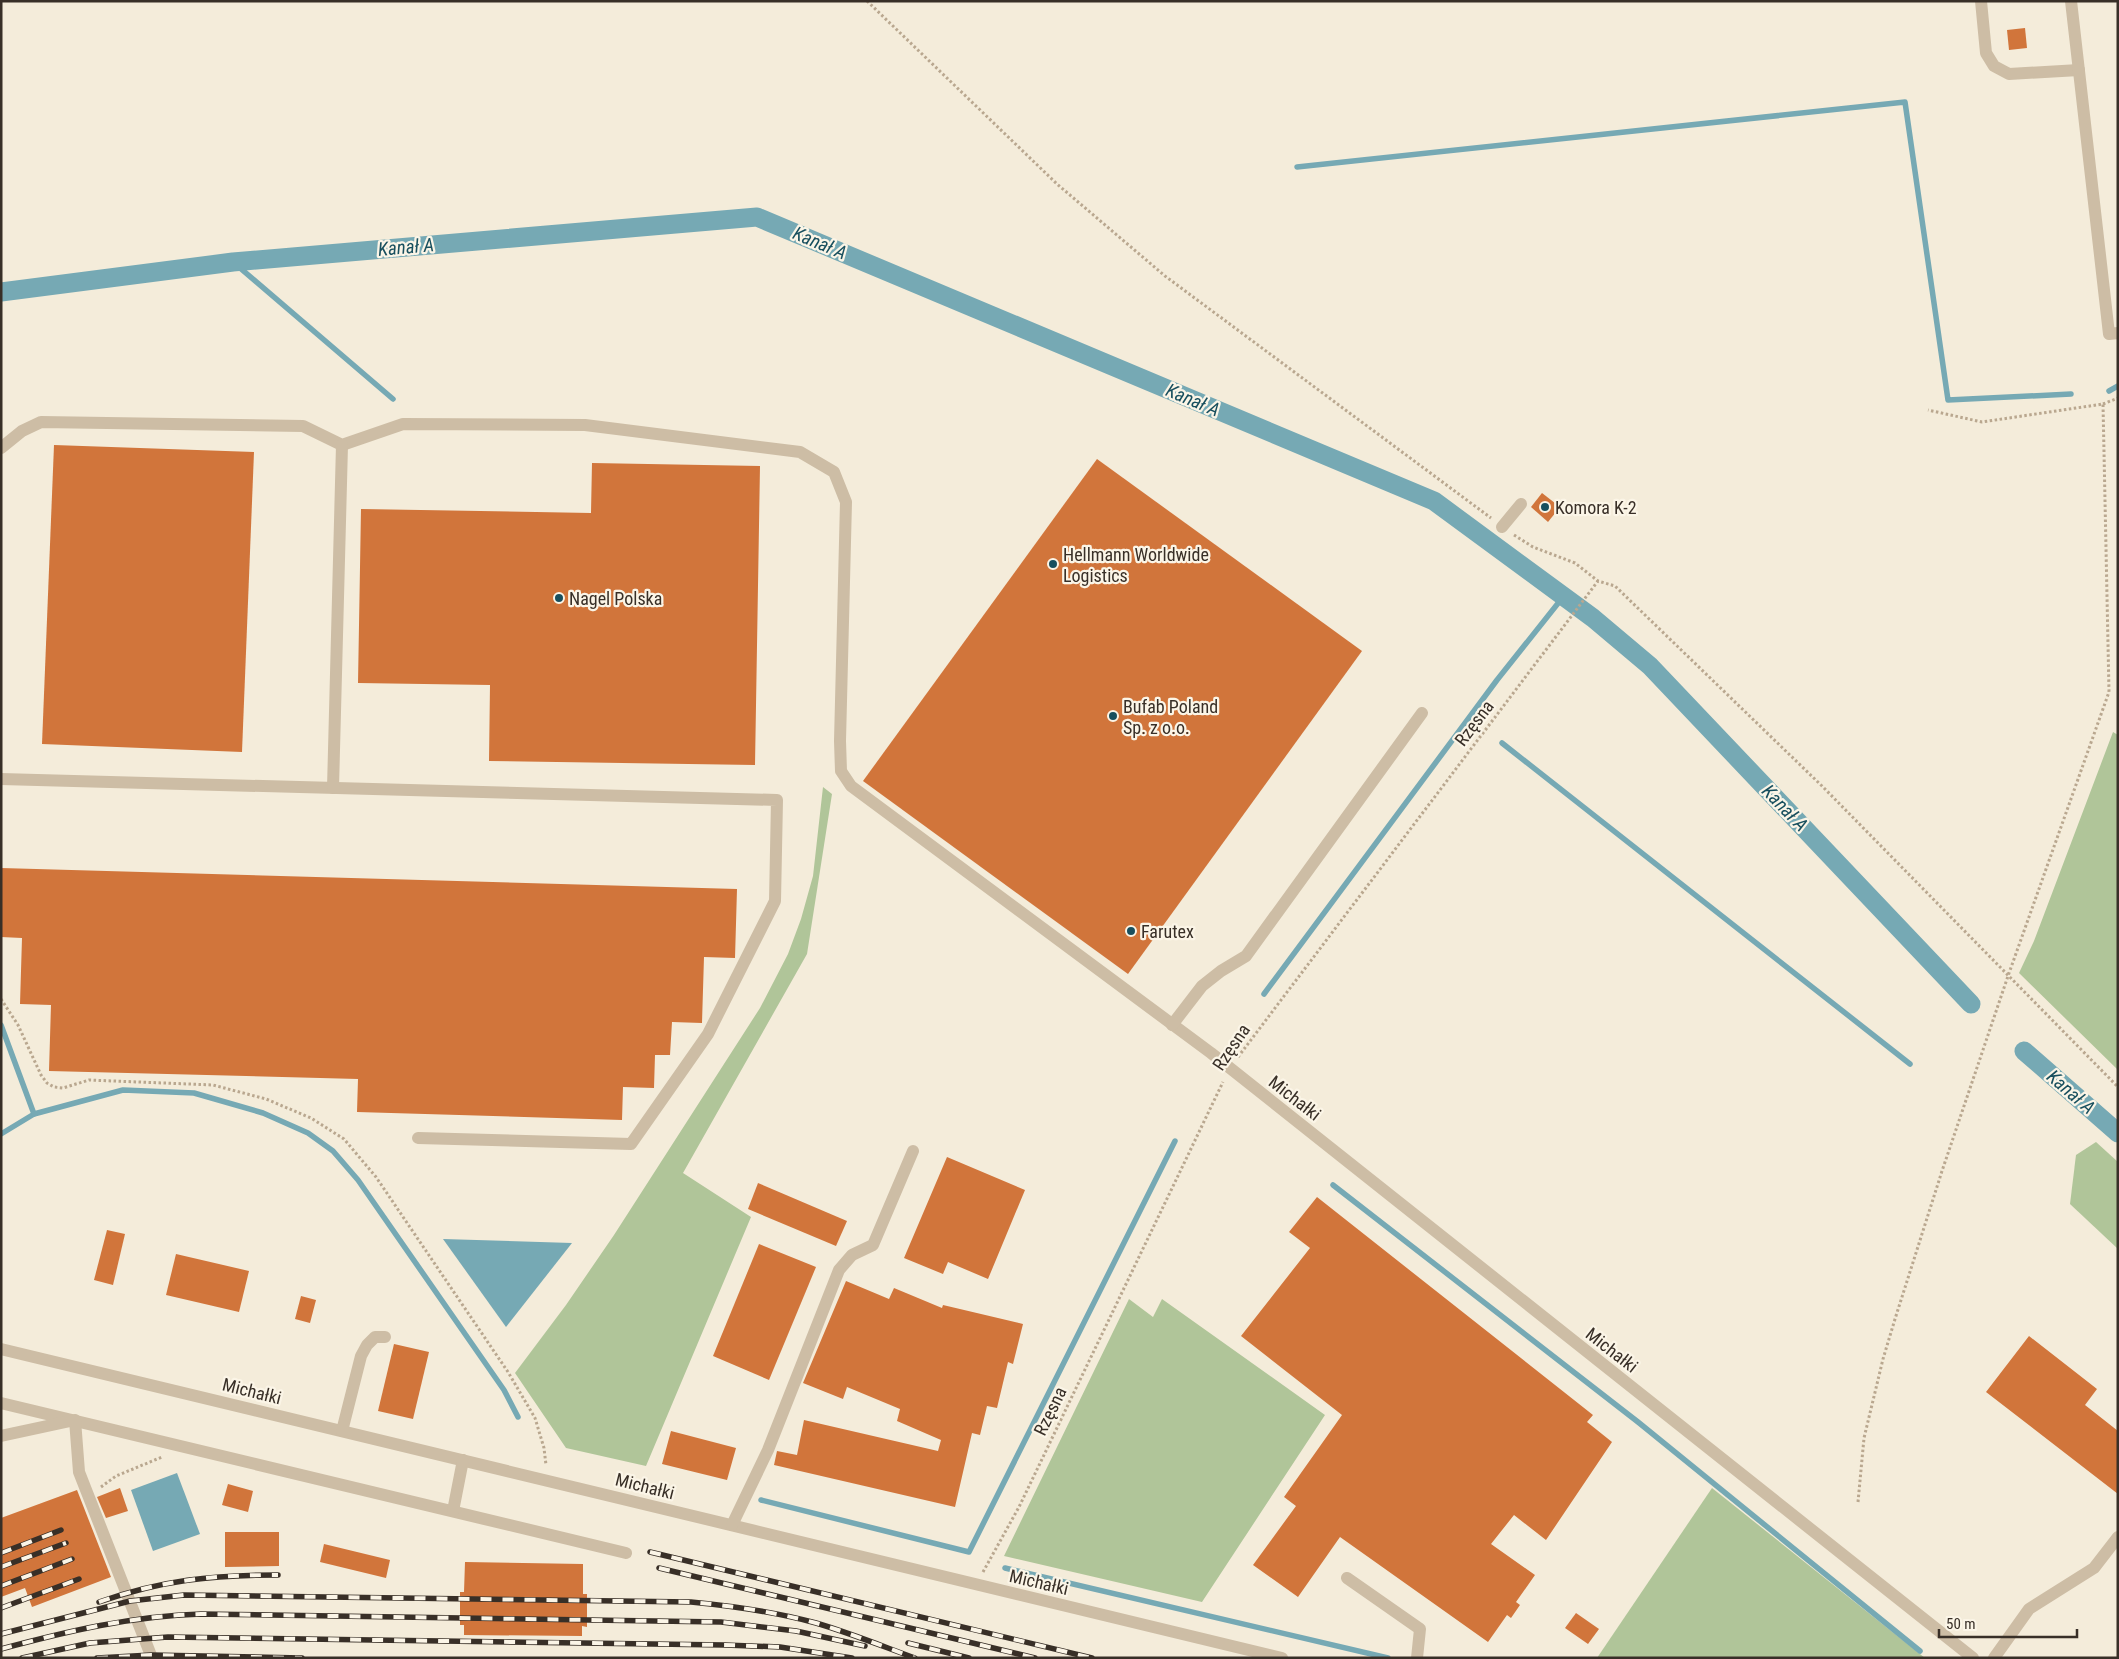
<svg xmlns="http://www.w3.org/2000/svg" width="2119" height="1659" font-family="'Roboto Condensed',sans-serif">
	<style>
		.green { fill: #b0c599 }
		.water { fill: #76a9b4 }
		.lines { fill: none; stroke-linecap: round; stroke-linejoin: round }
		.stream { stroke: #76a9b4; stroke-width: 5.5 }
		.canal { stroke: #76a9b4; stroke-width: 19 }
		.building { fill: #d1753b }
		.path { stroke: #b9a78f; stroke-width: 3; stroke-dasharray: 2.5 2.5; stroke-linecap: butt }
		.minor { stroke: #cdbda5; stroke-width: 12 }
		.rail-casing { stroke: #382f27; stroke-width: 5.5 }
		.rail { stroke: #fbf5e7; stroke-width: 4; stroke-dasharray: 11; stroke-linecap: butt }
		.poi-dot { fill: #184f5e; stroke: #fbf5e7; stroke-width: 2 }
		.labels { text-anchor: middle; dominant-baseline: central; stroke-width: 4.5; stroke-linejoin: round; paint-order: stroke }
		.poi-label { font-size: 18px; fill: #382f27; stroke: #fbf5e7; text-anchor: start }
		.street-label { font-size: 18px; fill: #382f27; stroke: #fbf5e7 }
		.water-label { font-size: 19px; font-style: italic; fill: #184f5e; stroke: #fbf5e7 }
	</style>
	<rect width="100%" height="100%" fill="#f4ecda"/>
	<g class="green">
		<polygon points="2113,732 2118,735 2118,1070 2019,973 2034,941"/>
		<polygon points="823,787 832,794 807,954 683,1173 751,1217 646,1466 566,1448 515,1373 566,1305 614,1235 760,1008 788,954 801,919 813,876"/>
		<polygon points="2096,1142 2118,1162 2118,1249 2070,1204 2076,1155"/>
		<polygon points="1129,1299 1153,1317 1162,1299 1325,1415 1202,1602 1004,1556"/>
		<polygon points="1712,1488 1925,1658 1597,1658"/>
	</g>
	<g class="water">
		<polygon points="443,1239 572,1243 506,1327"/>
		<polygon points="177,1473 200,1534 153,1551 131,1490"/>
	</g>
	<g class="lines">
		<g class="stream">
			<polyline points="1297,167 1905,102 1948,400 2071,394"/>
			<polyline points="233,262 393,399"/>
			<polyline points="2109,391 2118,386"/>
			<polyline points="1502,743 1910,1064"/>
			<polyline points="1264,994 1497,680 1563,597"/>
			<polyline points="1,1025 34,1114 1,1134"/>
			<polyline points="34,1114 123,1090 194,1093 263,1113 308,1133 333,1151 358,1180 504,1390 518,1417"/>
			<polyline points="1333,1185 1638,1422 1920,1651"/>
			<polyline points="761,1500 969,1552 1175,1141"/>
			<polyline points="1005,1568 1388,1658"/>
		</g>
		<g class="canal">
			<polyline points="1,292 233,262 757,217 1434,501 1593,618 1650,666 1971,1004"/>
			<polyline points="2024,1051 2118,1133"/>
		</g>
	</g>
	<g class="building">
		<polygon points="2025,28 2027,48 2009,50 2007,30"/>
		<polygon points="54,445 254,452 242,752 42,744"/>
		<polygon points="1097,459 1362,651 1128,974 863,781"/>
		<polygon points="592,463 760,466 755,765 489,761 490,685 358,683 361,509 591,513"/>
		<polygon points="1542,493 1560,507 1548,522 1531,507"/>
		<polygon points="1,868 737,889 735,958 704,957 702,1023 672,1022 670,1055 655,1055 654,1088 623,1087 622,1120 357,1112 358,1079 49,1071 51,1005 20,1004 22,938 1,937"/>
		<polygon points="947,1157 1025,1190 988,1279 948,1262 943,1274 904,1258"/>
		<polygon points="758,1183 847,1221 836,1246 748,1209"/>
		<polygon points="1317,1197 1593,1415 1587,1422 1612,1442 1546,1540 1514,1515 1491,1544 1535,1575 1516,1602 1520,1605 1511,1618 1507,1615 1488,1642 1340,1537 1298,1597 1253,1565 1296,1506 1284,1497 1342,1415 1241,1336 1310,1248 1289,1232"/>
		<polygon points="107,1230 125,1234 113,1285 94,1280"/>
		<polygon points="759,1244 816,1267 769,1380 713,1356"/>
		<polygon points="176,1254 249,1271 239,1312 166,1295"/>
		<polygon points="846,1281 889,1299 894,1288 942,1308 943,1305 1023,1324 1013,1364 1008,1362 997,1408 987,1406 980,1435 972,1433 955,1507 774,1465 777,1451 797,1455 804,1420 938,1451 941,1440 897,1421 900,1409 847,1387 843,1399 803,1383"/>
		<polygon points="301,1296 316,1300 310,1323 295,1319"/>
		<polygon points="2029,1336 2097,1389 2085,1405 2118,1431 2118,1494 1986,1392"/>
		<polygon points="394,1344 429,1352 413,1419 378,1411"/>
		<polygon points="671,1431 736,1448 727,1480 662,1464"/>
		<polygon points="228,1484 253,1491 248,1512 222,1505"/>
		<polygon points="120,1488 128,1511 106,1518 97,1497"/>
		<polygon points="77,1490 111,1577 32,1607 25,1588 1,1597 1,1518"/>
		<polygon points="225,1532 279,1532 279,1566 225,1567"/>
		<polygon points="324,1544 390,1560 386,1578 320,1562"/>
		<polygon points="465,1562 583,1564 583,1594 587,1594 587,1627 582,1626 582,1636 464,1635 464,1625 460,1625 460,1592 464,1592"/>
		<polygon points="1576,1613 1599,1629 1588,1644 1565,1628"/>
	</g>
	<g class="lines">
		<g class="path">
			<polyline points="867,1 1057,184 1165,276 1491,518"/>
			<polyline points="2103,404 2118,398"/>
			<polyline points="1514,535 1533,547 1575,563 1598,581 1615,586 1822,786 2118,1087"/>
			<polyline points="1,999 18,1025 41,1075 47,1083 54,1087 63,1088 89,1080 213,1085 266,1099 311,1118 344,1139 376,1177 508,1372 535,1418 544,1448 546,1465"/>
			<polyline points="1238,1057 1598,581"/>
			<polyline points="101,1487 116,1476 162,1457"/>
			<polyline points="1858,1502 1864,1438 1883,1359 1895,1319 1942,1171 2008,976 2109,692 2103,404 1982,422 1928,410"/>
			<polyline points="983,1572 1019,1507 1223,1082"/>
		</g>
		<g class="minor">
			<polyline points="1981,1 1986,53 1994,66 2009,74 2079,70"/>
			<polyline points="2071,1 2109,334 2118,333"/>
			<polyline points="1,448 22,431 41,422 303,426 342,445 403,424 585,425 800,452 834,472 846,502 840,741 841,771 851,786 1211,1053 1973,1658"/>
			<polyline points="1502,527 1521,504"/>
			<polyline points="1,779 777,800 775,901 708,1034 631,1144 418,1138"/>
			<polyline points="333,788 342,445"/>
			<polyline points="1172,1025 1202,986 1221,971 1246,956 1422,713"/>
			<polyline points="1,1349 1282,1658"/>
			<polyline points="1,1403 626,1553"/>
			<polyline points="342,1431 361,1356 367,1345 375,1337 385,1337"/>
			<polyline points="1,1436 75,1420 79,1472 152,1658"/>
			<polyline points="453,1511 463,1460"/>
			<polyline points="732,1525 768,1450 839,1270 852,1255 873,1245 913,1151"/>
			<polyline points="1347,1578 1420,1629 1417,1658"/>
			<polyline points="1994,1658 2029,1609 2094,1568 2118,1537"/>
		</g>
		<g class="rail-casing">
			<g id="rail">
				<polyline points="650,1552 1092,1658"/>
				<polyline points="1,1553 61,1530"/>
				<polyline points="1,1567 66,1543"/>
				<polyline points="659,1568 1035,1658"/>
				<polyline points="1,1586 72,1559"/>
				<path d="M 99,1602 C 162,1580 212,1575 278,1575"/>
				<polyline points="1,1608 79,1579"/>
				<path d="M 1,1634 L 130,1601 L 184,1595 L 691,1602 C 733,1606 775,1612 816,1623 C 850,1633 882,1646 915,1658"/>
				<polyline points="908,1643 969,1658"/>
				<path d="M 1,1649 C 68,1631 132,1616 201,1614 L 721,1622 L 796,1631 L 865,1646"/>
				<polyline points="22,1658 90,1643 168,1637 725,1645 780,1647 852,1658"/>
				<polyline points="97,1658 151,1655 302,1658"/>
			</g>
		</g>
		<use href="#rail" class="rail"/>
	</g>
	<g class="poi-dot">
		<circle cx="1545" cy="507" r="5"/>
		<circle cx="1053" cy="564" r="5"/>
		<circle cx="559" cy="598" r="5"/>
		<circle cx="1113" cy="716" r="5"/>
		<circle cx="1131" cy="931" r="5"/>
	</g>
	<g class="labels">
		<g class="poi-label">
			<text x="1555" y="507">Komora K-2</text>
			<text x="1063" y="554">Hellmann Worldwide<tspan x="1063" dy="21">Logistics</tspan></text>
			<text x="569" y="598">Nagel Polska</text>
			<text x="1123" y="706">Bufab Poland<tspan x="1123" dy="21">Sp. z o.o.</tspan></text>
			<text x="1141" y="931">Farutex</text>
		</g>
		<g class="street-label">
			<text transform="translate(1474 723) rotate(-53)">Rzęsna</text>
			<text transform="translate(1231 1047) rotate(-56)">Rzęsna</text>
			<text transform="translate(1295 1098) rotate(38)">Michałki</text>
			<text transform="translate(1612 1350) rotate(38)">Michałki</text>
			<text transform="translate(252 1391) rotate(14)">Michałki</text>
			<text transform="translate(1050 1411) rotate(-64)">Rzęsna</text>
			<text transform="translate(645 1486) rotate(14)">Michałki</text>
			<text transform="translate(1039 1582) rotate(13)">Michałki</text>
		</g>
		<g class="water-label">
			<text transform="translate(820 243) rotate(23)">Kanał A</text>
			<text transform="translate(406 247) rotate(-5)">Kanał A</text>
			<text transform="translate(1193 400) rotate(23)">Kanał A</text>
			<text transform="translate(1785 808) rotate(46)">Kanał A</text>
			<text transform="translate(2071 1092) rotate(41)">Kanał A</text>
		</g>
	</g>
	<rect width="2119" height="1659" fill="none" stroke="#382f27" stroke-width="5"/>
	<path d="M1939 1629v8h138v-8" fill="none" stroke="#382f27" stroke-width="2.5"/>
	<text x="1946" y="1629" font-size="15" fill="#382f27" stroke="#fbf5e7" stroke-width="4" paint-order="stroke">50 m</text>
</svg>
